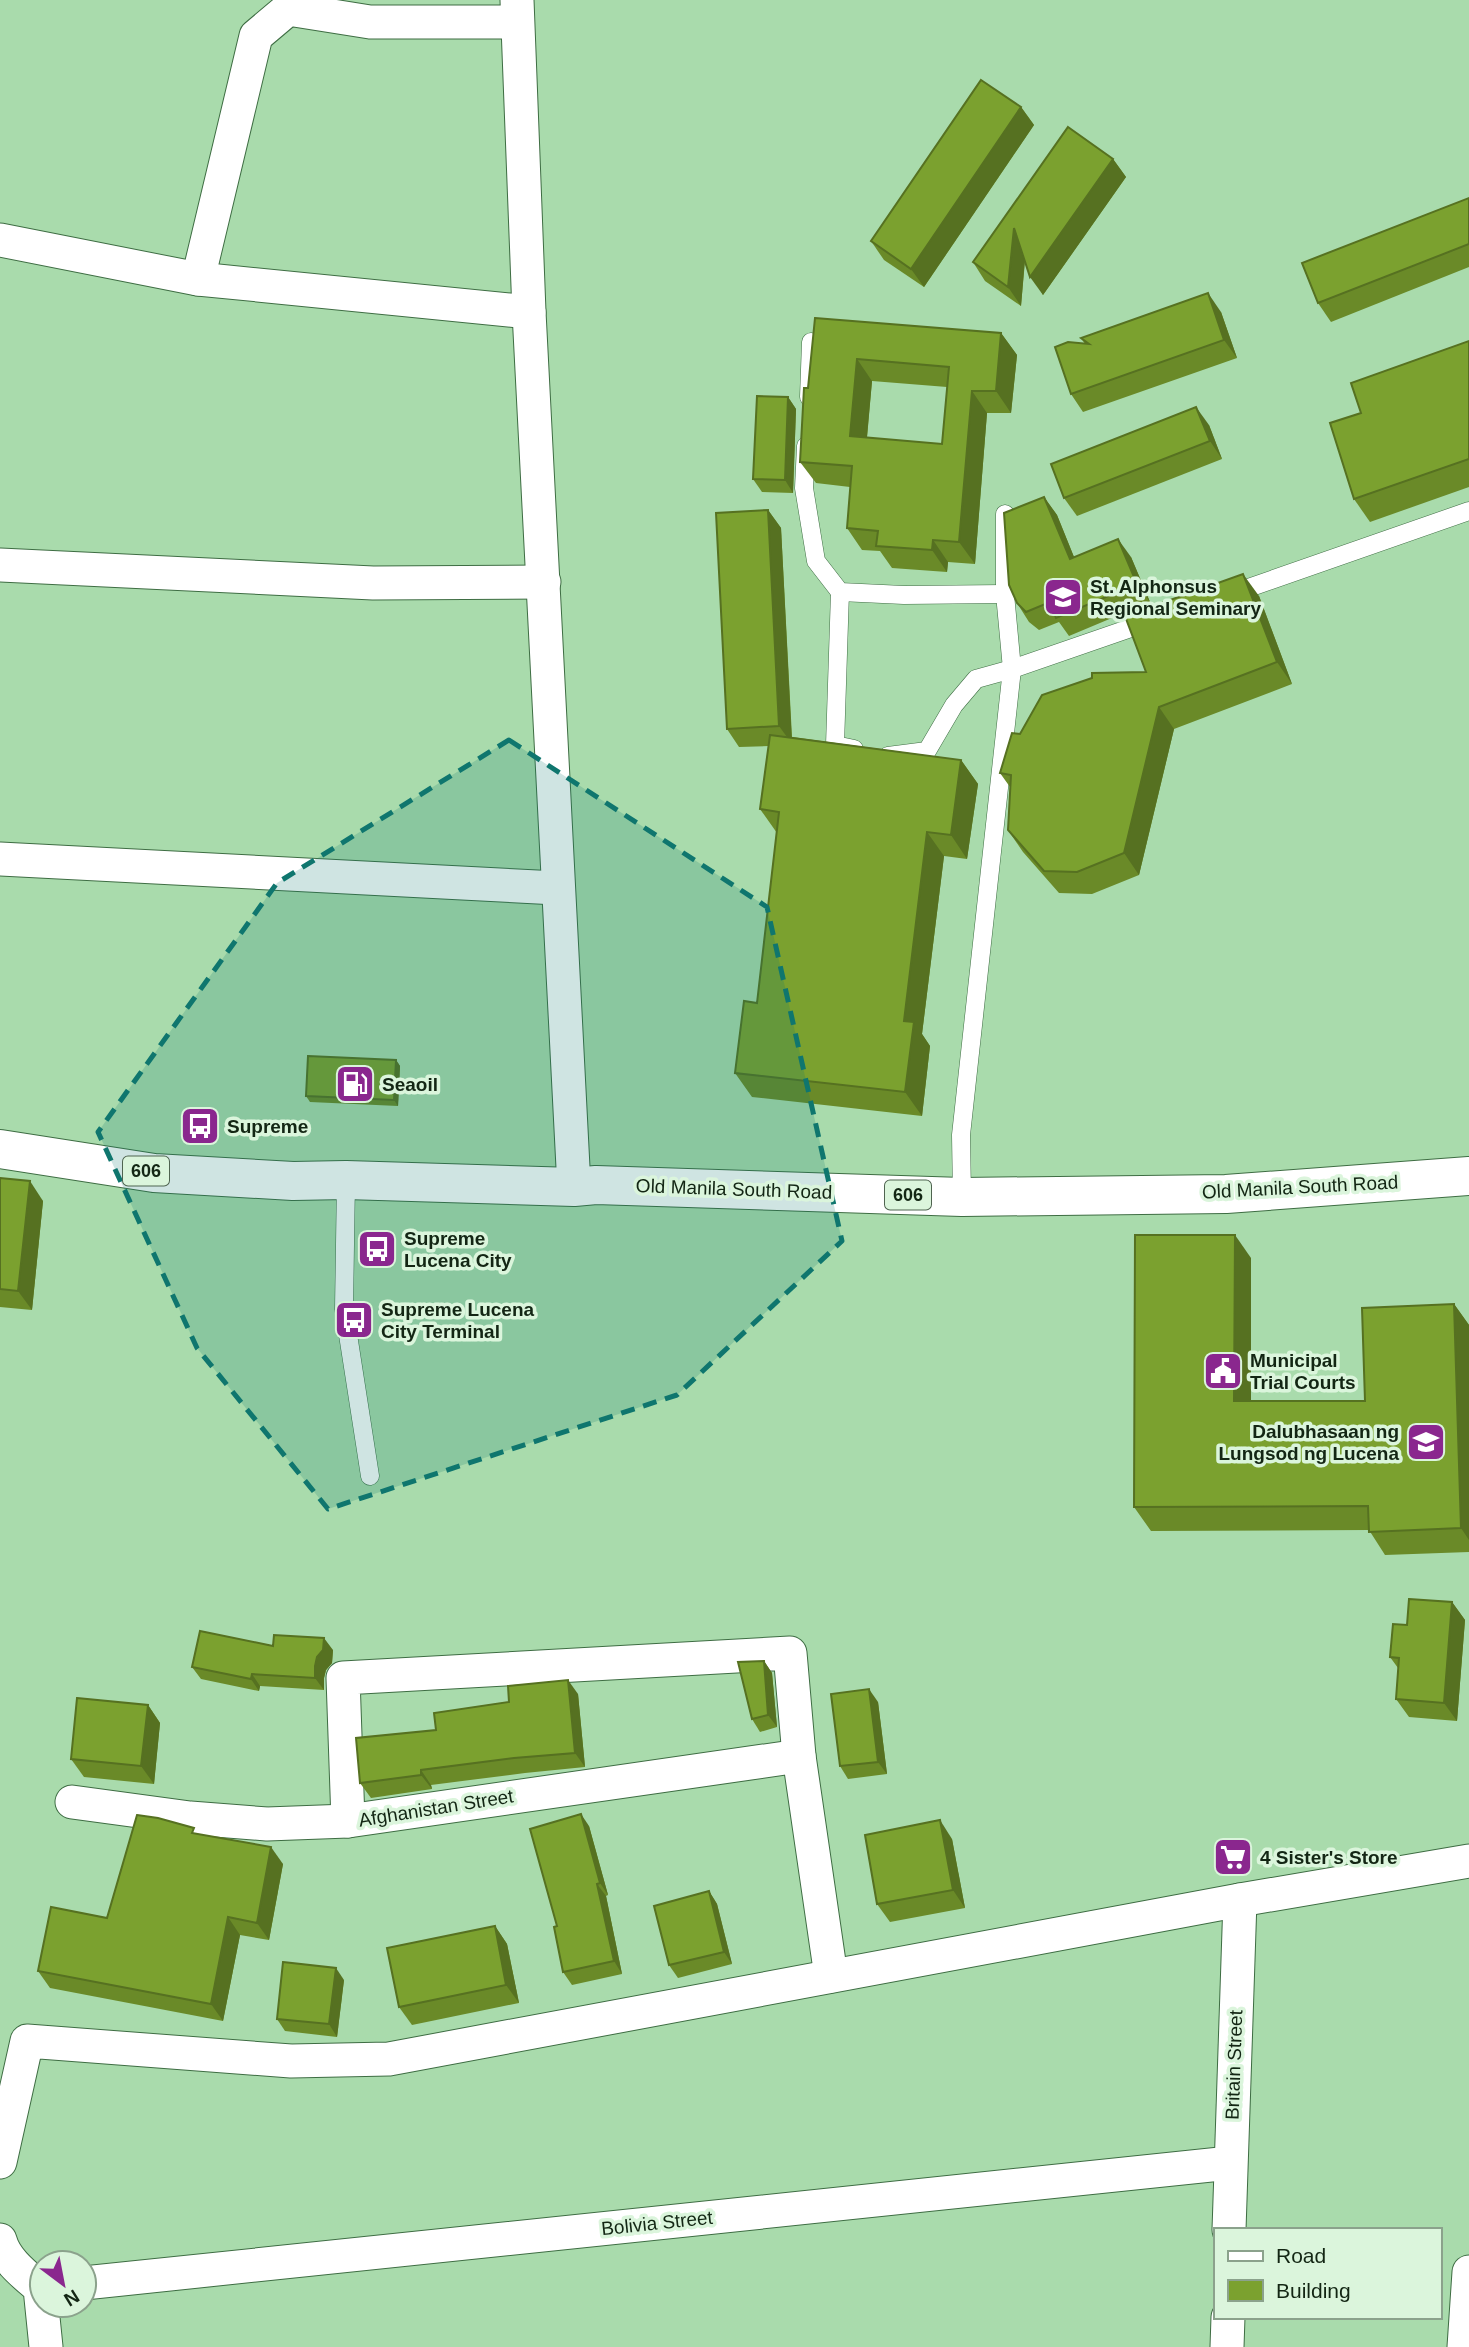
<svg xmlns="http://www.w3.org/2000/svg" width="1469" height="2347" font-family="Arial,sans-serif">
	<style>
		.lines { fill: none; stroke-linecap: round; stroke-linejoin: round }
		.service-casing { stroke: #3e6d43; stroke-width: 19 }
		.minor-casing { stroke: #3e6d43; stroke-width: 35 }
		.primary-casing { stroke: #3e6d43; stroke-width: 40 }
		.service { stroke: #fff; stroke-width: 18 }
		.minor { stroke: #fff; stroke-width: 33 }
		.primary { stroke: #fff; stroke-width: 38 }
		.wall { fill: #6a8a28; fill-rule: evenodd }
		.shaded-wall { fill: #567121 }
		.building { fill: #7ba12f; stroke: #567121; stroke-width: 2; fill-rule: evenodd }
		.marked { fill: #0f766e; fill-opacity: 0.2; stroke: #0f766e; stroke-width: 5; stroke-dasharray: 14 9; stroke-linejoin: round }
		.labels { text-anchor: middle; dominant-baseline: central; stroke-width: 7; stroke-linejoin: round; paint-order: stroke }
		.shield { fill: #dbf5dc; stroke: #4f6450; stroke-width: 2 }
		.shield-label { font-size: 18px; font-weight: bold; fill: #132614 }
		.poi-label { font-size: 19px; font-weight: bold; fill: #132614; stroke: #dbf5dc; text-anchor: start }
		.street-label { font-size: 19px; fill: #132614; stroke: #dbf5dc }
	</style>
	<rect width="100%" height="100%" fill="#a9dbac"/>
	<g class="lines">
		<g class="service-casing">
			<g id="service">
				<polyline points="809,397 811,342"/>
				<polyline points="806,446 804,488 816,561 840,592 904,595 1005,594"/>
				<polyline points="840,592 835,745 854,749"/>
				<polyline points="1231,594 1469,511"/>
				<polyline points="888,756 927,751 954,705 976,679 1012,669 1151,621"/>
				<polyline points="346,1180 344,1309 370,1476"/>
				<polyline points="962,1197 961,1135 1012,669 1005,594 1005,514"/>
			</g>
		</g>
		<g class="minor-casing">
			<g id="minor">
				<polyline points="517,0 529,312 574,1187"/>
				<polyline points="0,240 198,279 529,312"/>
				<polyline points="198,279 256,36 288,9 370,22 517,22"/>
				<polyline points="0,565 373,583 544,582"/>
				<polyline points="0,859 557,888"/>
				<polyline points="72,1802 190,1818 267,1824 348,1821 799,1756"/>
				<polyline points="348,1821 343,1678 790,1653 799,1756 831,1976"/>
				<polyline points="0,2162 27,2041 291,2061 389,2059 1240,1900 1469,1861"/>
				<polyline points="1229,2230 1240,1900"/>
				<path d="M 0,2240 C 5,2260 25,2275 40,2288 L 46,2347"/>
				<polyline points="84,2283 1230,2163"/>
				<polyline points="1227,2347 1228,2317"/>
				<polyline points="1464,2347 1469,2272"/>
			</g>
		</g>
		<g class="primary-casing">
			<polyline id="primary" points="0,1149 154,1173 293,1181 346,1180 574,1187 596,1185 962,1197 1226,1194 1469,1176"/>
		</g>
		<use href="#service" class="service"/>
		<use href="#minor" class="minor"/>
		<use href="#primary" class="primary"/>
	</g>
	<g class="wall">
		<polygon points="1021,107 1034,125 924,287 884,260 871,241"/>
		<polygon points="1113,159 1126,177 1043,295 1025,261 1021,306 985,281 973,262"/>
		<polygon points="1469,198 1469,267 1331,322 1318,303"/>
		<polygon points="1221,312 1237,358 1083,412 1071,394 1085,344 1081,338"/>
		<path d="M 815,318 L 1001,333 L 1017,355 L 1011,413 L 987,413 L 975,564 L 948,562 L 947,572 L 892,568 L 880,551 L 862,550 L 847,528 L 850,487 L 816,483 L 800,462 ZM 872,381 L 947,387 L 942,444 L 867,438 Z"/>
		<polygon points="1469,341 1469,487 1370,522 1354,499 1361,413"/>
		<polygon points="788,397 796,409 793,493 762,492 753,479"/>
		<polygon points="1209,425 1222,459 1077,516 1064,498"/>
		<polygon points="1044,497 1057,515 1074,557 1131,557 1150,602 1069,636 1059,622 1039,630 1029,622 1017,603"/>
		<polygon points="768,510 781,528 792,737 961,760 978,784 967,859 944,856 922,1034 930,1046 922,1116 752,1097 735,1073 757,1003 777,833 760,809 769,746 739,747 727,729"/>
		<polygon points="1259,596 1292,684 1174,729 1139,875 1092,894 1059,893 1023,852 1008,830 1010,787 1000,773 1020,734 1146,672"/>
		<polygon points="396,1060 400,1066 398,1106 310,1102 306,1096"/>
		<polygon points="0,1178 43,1201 32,1310 0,1307"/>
		<polygon points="1251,1258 1251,1401 1365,1401 1454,1304 1469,1325 1469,1552 1385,1555 1369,1530 1151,1531 1134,1507"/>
		<polygon points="1452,1602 1465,1620 1457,1721 1409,1717 1396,1699 1398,1668 1390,1657 1407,1625"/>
		<polygon points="273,1646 333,1650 332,1663 326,1670 324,1678 324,1690 260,1686 259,1691 201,1679 192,1667"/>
		<polygon points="764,1661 772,1673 777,1727 760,1732 752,1719"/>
		<polygon points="578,1694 585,1767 525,1773 431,1785 432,1789 371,1798 360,1783 436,1730"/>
		<polygon points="878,1702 887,1774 848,1779 840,1766"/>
		<polygon points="148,1705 160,1723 154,1784 84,1777 71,1759"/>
		<polygon points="589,1826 608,1895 606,1896 622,1974 572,1985 563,1972 557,1926"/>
		<polygon points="198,1834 283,1864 269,1940 240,1935 223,2021 50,1988 38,1971 107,1918"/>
		<polygon points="952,1839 965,1908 890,1922 877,1904"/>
		<polygon points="709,1891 717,1904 732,1964 678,1978 669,1965"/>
		<polygon points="495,1926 507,1944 519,2003 412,2025 399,2007"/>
		<polygon points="344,1980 337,2037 285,2031 277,2019"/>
	</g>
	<g class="shaded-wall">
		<polygon points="1021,107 1034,125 924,287 911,269"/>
		<polygon points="1113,159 1126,177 1043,295 1030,277"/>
		<polygon points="1014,228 1026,246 1021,306 1008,287"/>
		<polygon points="1208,293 1221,312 1237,358 1224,340"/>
		<polygon points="1001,333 1017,355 1011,413 996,391"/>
		<polygon points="857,359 872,381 865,458 850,436"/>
		<polygon points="972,391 987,413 975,564 959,542"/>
		<polygon points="788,397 796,409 793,493 785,480"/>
		<polygon points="1196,407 1209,425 1222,459 1210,441"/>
		<polygon points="1044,497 1057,515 1082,577 1070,559"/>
		<polygon points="768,510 781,528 792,744 779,726"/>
		<polygon points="1118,539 1131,557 1150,602 1137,584"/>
		<polygon points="933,540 948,562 947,572 932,550"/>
		<polygon points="1243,574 1259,596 1292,684 1277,662"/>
		<polygon points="1159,707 1174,729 1139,875 1124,853"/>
		<polygon points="961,760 978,784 967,859 951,835"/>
		<polygon points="927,832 944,856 922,1034 930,1046 922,1116 905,1092 904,1021"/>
		<polygon points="396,1060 400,1066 398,1106 394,1100"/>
		<polygon points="30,1181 43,1201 32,1310 18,1291"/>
		<polygon points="1235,1235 1251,1258 1251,1425 1234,1401"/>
		<polygon points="1454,1304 1469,1325 1469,1540 1461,1528"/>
		<polygon points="1452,1602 1465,1620 1457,1721 1444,1703"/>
		<polygon points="324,1638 333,1650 332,1663 326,1670 324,1678 324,1690 315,1678 315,1666"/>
		<polygon points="764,1661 772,1673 777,1727 768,1715"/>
		<polygon points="252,1674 260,1686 259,1691 251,1679"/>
		<polygon points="568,1680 578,1694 585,1767 575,1753"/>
		<polygon points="869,1689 878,1702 887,1774 878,1762"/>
		<polygon points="148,1705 160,1723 154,1784 141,1766"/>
		<polygon points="421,1770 431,1785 432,1789 421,1775"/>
		<polygon points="581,1814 589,1826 608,1895 600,1883"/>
		<polygon points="940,1820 952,1839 965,1908 953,1890"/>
		<polygon points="271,1847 283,1864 269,1940 257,1923"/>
		<polygon points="597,1884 606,1896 622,1974 614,1961"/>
		<polygon points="709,1891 717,1904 732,1964 724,1952"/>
		<polygon points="228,1917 240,1935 223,2021 211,2004"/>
		<polygon points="495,1926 507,1944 519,2003 506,1985"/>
		<polygon points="336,1968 344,1980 337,2037 329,2024"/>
	</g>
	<g class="building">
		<polygon points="981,80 1021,107 911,269 871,241"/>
		<polygon points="1068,127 1113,159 1030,277 1014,228 1008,287 973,262"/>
		<polygon points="1469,198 1469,244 1318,303 1302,263"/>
		<polygon points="1208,293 1224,340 1071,394 1055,347 1068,342 1089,344 1081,338"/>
		<path d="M 815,318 L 1001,333 L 996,391 L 972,391 L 959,542 L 933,540 L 932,550 L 876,546 L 878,531 L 847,528 L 852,466 L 800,462 L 804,388 L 808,388 ZM 857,359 L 949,367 L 942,444 L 850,436 Z"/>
		<polygon points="1469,341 1469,459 1354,499 1330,423 1361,413 1351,383"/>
		<polygon points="757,396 788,397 785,480 753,479"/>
		<polygon points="1196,407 1210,441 1064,498 1051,464"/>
		<polygon points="1044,497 1070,559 1118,539 1137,584 1056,618 1050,602 1026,612 1017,603 1009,585 1004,513"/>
		<polygon points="768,510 779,726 727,729 716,513"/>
		<polygon points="1243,574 1277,662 1159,707 1124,853 1077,872 1044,871 1008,830 1011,775 1000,773 1012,733 1020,734 1042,695 1092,678 1092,673 1146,672 1125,616"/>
		<polygon points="770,735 961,760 951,835 927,832 904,1021 914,1022 905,1092 735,1073 744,1001 757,1003 779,812 760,809"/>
		<polygon points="308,1056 396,1060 394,1100 306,1096"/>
		<polygon points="0,1178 30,1181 18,1291 0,1289"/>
		<polygon points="1135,1235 1235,1235 1234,1401 1365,1401 1362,1308 1454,1304 1461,1528 1369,1532 1368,1506 1134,1507"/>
		<polygon points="1409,1599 1452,1602 1444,1703 1396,1699 1399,1658 1390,1657 1393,1624 1407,1625"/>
		<polygon points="200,1631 273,1646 274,1635 324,1638 323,1650 317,1657 315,1666 315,1678 252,1674 251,1679 192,1667"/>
		<polygon points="764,1661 768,1715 752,1719 738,1662"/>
		<polygon points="568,1680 575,1753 514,1758 421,1770 421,1775 360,1783 356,1738 436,1730 434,1713 509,1702 508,1686"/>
		<polygon points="869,1689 878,1762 840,1766 831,1694"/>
		<polygon points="77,1698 148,1705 141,1766 71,1759"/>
		<polygon points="581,1814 600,1883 597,1884 614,1961 563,1972 554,1927 557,1926 530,1829"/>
		<polygon points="137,1815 158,1818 194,1828 192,1833 271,1847 257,1923 228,1917 211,2004 38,1971 51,1907 107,1918"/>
		<polygon points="940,1820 953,1890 877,1904 865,1835"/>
		<polygon points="709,1891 724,1952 669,1965 654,1906"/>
		<polygon points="495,1926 506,1985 399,2007 387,1948"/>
		<polygon points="283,1962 336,1968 329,2024 277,2019"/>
	</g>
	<path class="marked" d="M 509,740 L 767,907 L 842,1241 L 677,1395 L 328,1509 L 197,1348 L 98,1132 L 277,883 Z"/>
	<defs>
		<g id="university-square" transform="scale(2.0125)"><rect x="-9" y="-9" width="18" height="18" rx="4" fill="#8a278e" stroke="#dbf5dc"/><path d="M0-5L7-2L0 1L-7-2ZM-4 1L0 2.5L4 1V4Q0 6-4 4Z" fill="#fff"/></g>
		<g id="fuel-square" transform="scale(2.0125)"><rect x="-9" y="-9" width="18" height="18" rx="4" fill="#8a278e" stroke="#dbf5dc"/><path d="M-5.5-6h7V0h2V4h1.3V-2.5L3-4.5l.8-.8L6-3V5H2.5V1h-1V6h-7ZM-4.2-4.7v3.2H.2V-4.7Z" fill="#fff"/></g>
		<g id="bus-square" transform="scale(2.0125)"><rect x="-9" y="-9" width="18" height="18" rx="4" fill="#8a278e" stroke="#dbf5dc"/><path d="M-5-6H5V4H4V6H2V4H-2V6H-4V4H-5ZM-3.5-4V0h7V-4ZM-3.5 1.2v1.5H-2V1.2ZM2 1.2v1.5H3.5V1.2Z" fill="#fff"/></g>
		<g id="civic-square" transform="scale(2.0125)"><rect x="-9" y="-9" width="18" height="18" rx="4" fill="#8a278e" stroke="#dbf5dc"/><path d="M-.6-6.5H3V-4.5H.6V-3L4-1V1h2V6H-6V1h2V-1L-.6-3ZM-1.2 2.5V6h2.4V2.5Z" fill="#fff"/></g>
		<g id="supermarket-square" transform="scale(2.0125)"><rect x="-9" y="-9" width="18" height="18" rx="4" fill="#8a278e" stroke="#dbf5dc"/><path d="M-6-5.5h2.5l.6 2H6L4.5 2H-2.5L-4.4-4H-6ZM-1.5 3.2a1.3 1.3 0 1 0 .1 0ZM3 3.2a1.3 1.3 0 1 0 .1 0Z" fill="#fff"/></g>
	</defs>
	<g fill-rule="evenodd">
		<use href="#university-square" x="1063" y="597"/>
		<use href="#fuel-square" x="355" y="1084"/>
		<use href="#bus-square" x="200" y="1126"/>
		<use href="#bus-square" x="377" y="1249"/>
		<use href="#bus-square" x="354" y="1320"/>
		<use href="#civic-square" x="1223" y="1371"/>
		<use href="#university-square" x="1426" y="1442"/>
		<use href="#supermarket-square" x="1233" y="1857"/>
	</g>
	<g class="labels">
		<g class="shield">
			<rect x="123" y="1156.5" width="46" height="29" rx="5"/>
			<rect x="885" y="1180.5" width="46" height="29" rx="5"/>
		</g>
		<g class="shield-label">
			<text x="146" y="1171">606</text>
			<text x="908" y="1195">606</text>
		</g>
		<g class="poi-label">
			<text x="1090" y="586">St. Alphonsus<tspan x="1090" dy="22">Regional Seminary</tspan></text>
			<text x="382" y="1084">Seaoil</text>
			<text x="227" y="1126">Supreme</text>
			<text x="404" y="1238">Supreme<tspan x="404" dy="22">Lucena City</tspan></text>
			<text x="381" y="1309">Supreme Lucena<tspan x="381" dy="22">City Terminal</tspan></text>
			<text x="1250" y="1360">Municipal<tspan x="1250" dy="22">Trial Courts</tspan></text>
			<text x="1399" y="1431" text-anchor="end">Dalubhasaan ng<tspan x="1399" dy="22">Lungsod ng Lucena</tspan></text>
			<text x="1260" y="1857">4 Sister's Store</text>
		</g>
		<g class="street-label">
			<text transform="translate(1300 1187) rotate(-3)">Old Manila South Road</text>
			<text transform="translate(734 1189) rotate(2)">Old Manila South Road</text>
			<text transform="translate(436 1808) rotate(-9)">Afghanistan Street</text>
			<text transform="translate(1234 2065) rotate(-88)">Britain Street</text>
			<text transform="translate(657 2223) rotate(-6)">Bolivia Street</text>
		</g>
	</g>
	<rect x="1214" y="2228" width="228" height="91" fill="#dbf5dc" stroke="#8ba28c" stroke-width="2"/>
	<rect x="1228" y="2251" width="35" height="10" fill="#ffffff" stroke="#8ba28c" stroke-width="2"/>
	<text x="1276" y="2263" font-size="21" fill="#132614">Road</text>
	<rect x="1228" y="2280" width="35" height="21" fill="#7ba12f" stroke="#8ba28c" stroke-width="2"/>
	<text x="1276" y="2298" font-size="21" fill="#132614">Building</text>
	<g transform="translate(63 2284) rotate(148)"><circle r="33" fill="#dbf5dc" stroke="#8ba28c" stroke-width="2"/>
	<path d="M0-5L12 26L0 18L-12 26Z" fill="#8a278e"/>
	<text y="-10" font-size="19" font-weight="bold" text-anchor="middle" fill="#132614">N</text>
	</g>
</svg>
